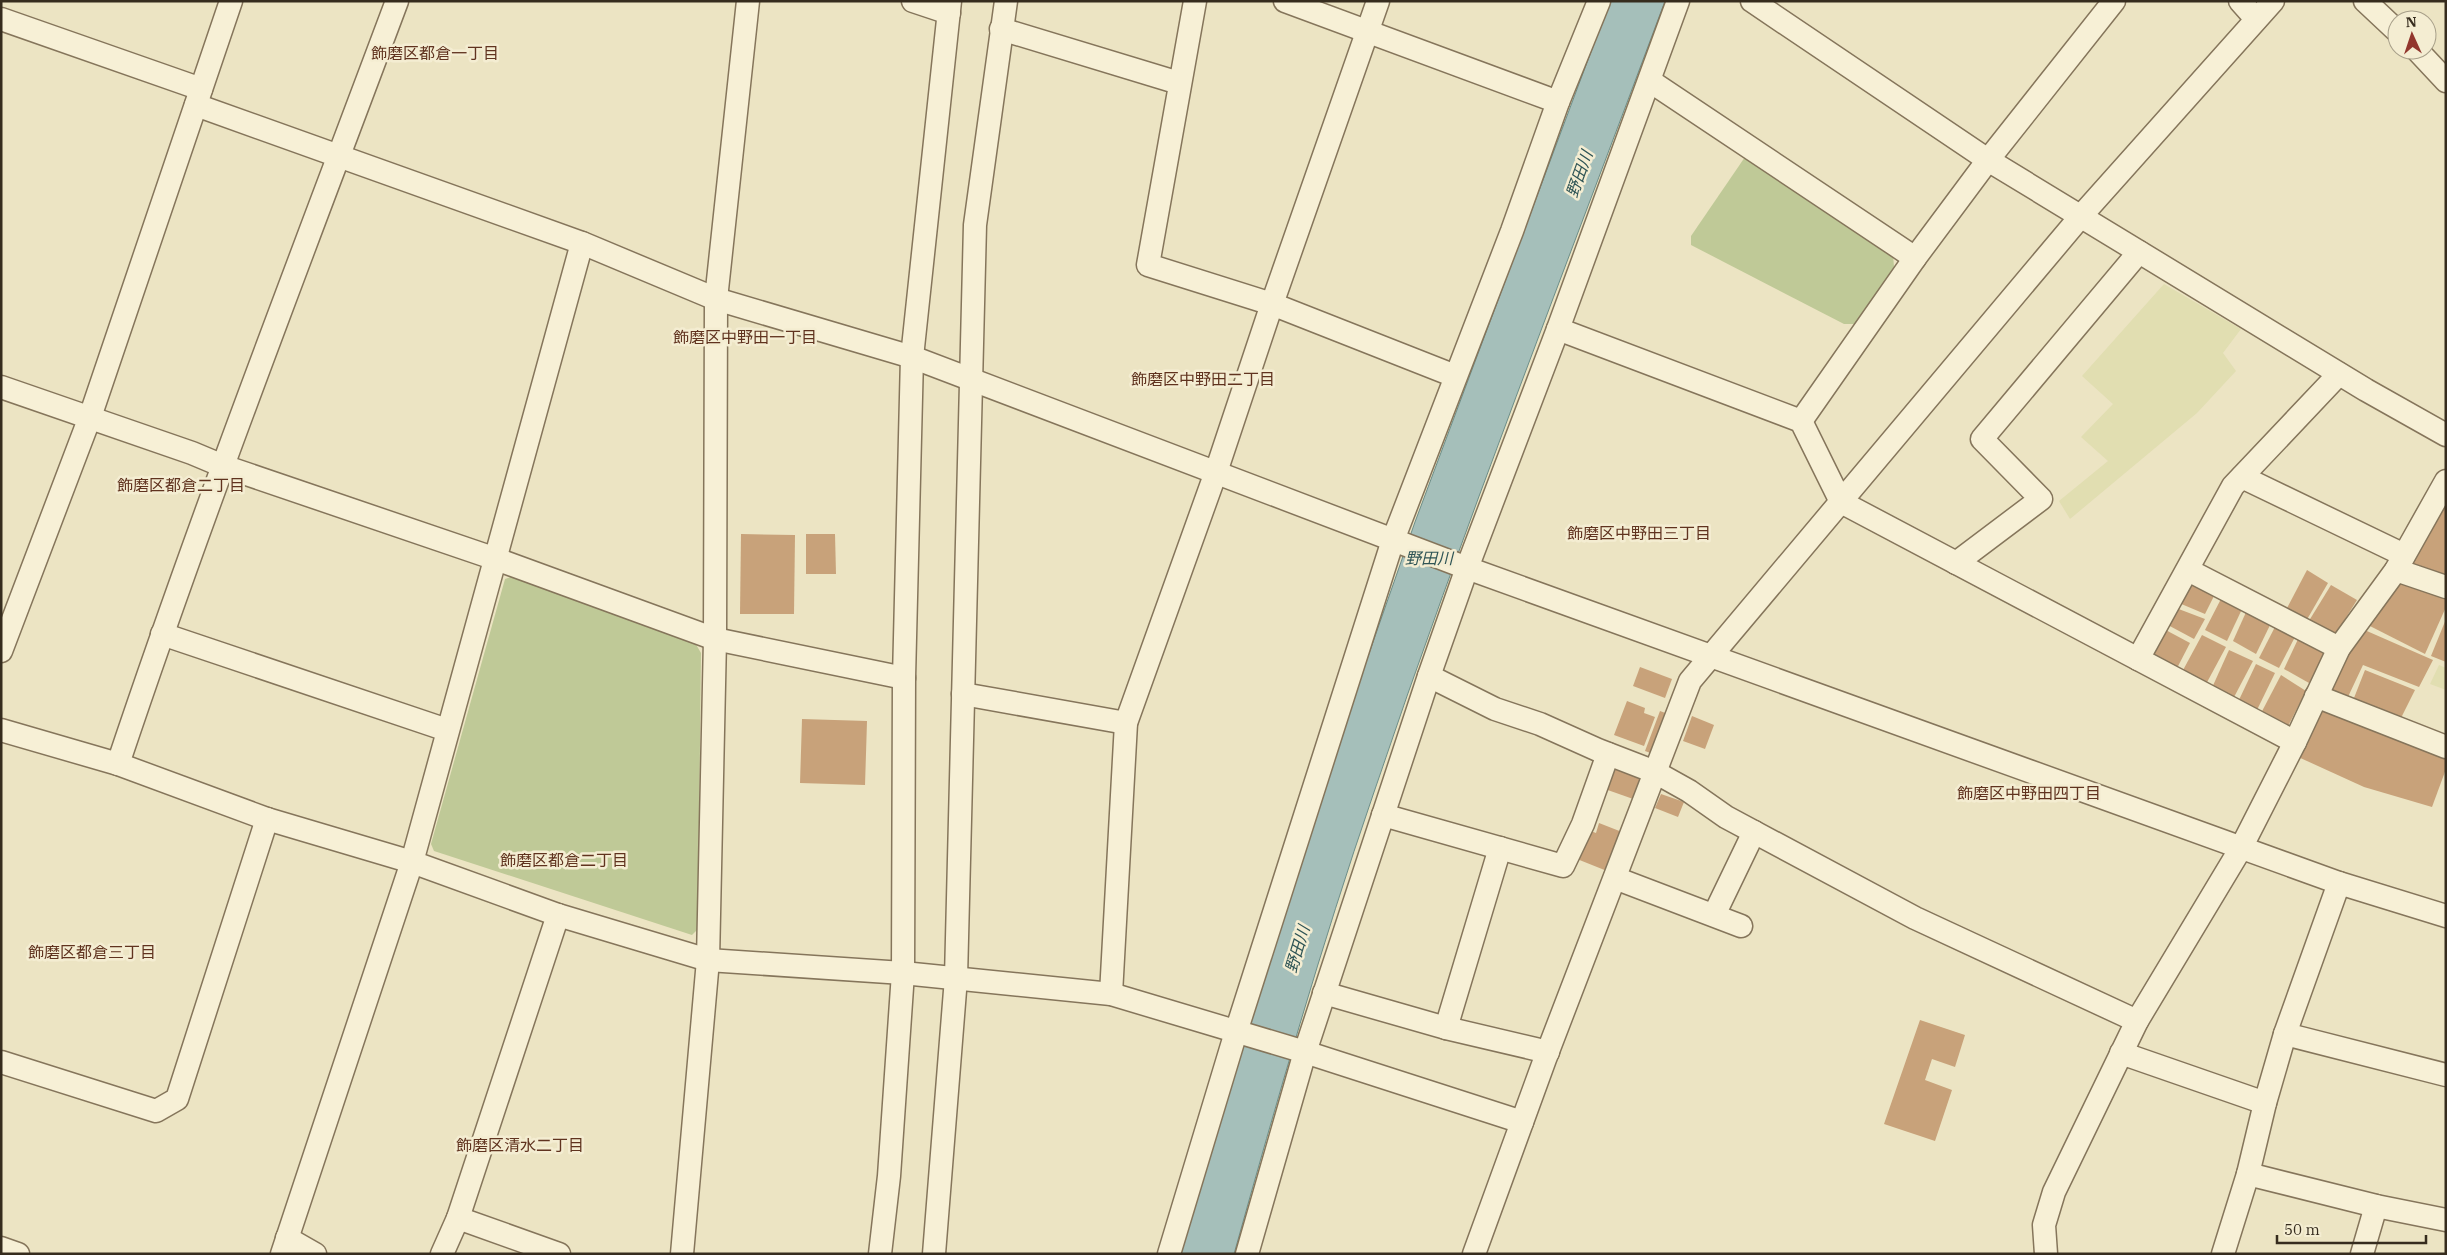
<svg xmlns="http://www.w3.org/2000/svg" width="2447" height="1255" font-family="'IBM Plex Serif','Noto Sans JP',serif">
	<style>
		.farmland { fill: #e1deb1 }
		.green { fill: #bfc997 }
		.water { fill: #a5bfba; stroke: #6c8d88 }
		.building { fill: #c8a27a }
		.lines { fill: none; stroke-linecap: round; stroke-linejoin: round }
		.minor-casing { stroke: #85755b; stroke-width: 25 }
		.minor { stroke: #f7f0d6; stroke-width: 22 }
		.labels { text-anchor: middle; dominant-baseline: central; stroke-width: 5; stroke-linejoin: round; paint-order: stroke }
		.neighbourhood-label { font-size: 16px; fill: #60331f; stroke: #f4edd2 }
		.water-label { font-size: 16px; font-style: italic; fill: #2e5455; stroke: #f4edd2 }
	</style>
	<rect width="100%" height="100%" fill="#ece4c3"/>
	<g class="farmland">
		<polygon points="2164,284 2241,329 2223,353 2236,371 2197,413 2070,519 2059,501 2108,461 2081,437 2113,404 2082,376"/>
		<polygon points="2439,665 2446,668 2446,690 2430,684"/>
	</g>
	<g class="green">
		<polygon points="1745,157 1893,254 1894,267 1856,324 1844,324 1691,245 1691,236"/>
		<polygon points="516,575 694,641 701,653 698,929 692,935 434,851 431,844 505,579"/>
	</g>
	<path class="water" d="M 1610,1 L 1665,1 C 1567,265 1463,528 1373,795 C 1321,946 1277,1100 1234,1254 L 1179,1254 L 1324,782 L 1415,522 Z"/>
	<g class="building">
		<polygon points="2446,505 2446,576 2410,566"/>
		<polygon points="741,534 795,535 794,614 740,614"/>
		<polygon points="806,534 835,534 836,574 806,574"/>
		<polygon points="2307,570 2328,583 2305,623 2285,612"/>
		<polygon points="2397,577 2446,595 2446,607 2425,654 2364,623"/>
		<polygon points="2190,580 2216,592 2205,614 2179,603"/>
		<polygon points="2331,585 2357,600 2337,632 2327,637 2307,624"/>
		<polygon points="2222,597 2243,607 2227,641 2205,630"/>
		<polygon points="2176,608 2205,619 2194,639 2166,624"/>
		<polygon points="2247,610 2272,621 2256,654 2233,641"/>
		<polygon points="2446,619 2446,662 2431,656"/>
		<polygon points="2277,623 2297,633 2279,668 2259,658"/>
		<polygon points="2162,628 2190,643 2175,672 2146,656"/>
		<polygon points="2360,628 2433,660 2419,687 2363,665 2347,699 2329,690"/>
		<polygon points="2202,635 2226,647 2205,686 2182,672"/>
		<polygon points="2299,637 2322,647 2326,658 2309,683 2284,669"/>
		<polygon points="2229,650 2253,661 2232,701 2211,690"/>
		<polygon points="2256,664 2275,673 2256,712 2238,702"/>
		<polygon points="1640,667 1672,679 1665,698 1633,686"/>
		<polygon points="2365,670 2415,690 2399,722 2352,703"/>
		<polygon points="2281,675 2306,691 2286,730 2259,717"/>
		<polygon points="1627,701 1645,708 1644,713 1655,717 1644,746 1614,735"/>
		<polygon points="2318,705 2446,755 2446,769 2432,807 2364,787 2296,756"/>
		<polygon points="1660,711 1668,714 1653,754 1645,751"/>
		<polygon points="1692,716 1714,725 1705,749 1683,741"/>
		<polygon points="802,719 867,721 865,785 800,783"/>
		<polygon points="1610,767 1644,780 1636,800 1602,788"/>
		<polygon points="1661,794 1684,802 1678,817 1655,808"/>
		<polygon points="1599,823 1622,832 1607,871 1577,859 1588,830 1596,833"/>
		<polygon points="1920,1020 1965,1035 1955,1067 1932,1059 1925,1080 1952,1090 1935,1141 1884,1124"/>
	</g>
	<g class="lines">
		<g class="minor-casing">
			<g id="minor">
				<polyline points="913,1 949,13"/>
				<polyline points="1195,1 1148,265 1272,304 1455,376"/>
				<polyline points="1285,1 1558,102"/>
				<polyline points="1752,1 1988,160 2366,390 2446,435"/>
				<polyline points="2240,1 2256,19"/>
				<polyline points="2365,1 2397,31"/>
				<polyline points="1,19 201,89"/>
				<polyline points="1001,29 1179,83"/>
				<polyline points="2417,50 2446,81"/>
				<polyline points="1650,81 1915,258"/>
				<polyline points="196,105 582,243 716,299 912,357 1467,568 2339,883 2446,916"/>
				<polyline points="1558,329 1801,421 1841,502 2295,742"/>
				<polyline points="1,387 192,453 223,466 496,559 715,639 904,678"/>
				<polyline points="1801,421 1915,258 1988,160 2114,1"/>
				<polyline points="2242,477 2404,555"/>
				<polyline points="1956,563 2041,499 1982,439 2139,252"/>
				<polyline points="2188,570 2339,648"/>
				<polyline points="2396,570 2446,587"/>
				<polyline points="162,634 447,730"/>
				<polyline points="1,651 90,417 231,1"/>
				<polyline points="2138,659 2233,486 2339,374"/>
				<polyline points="1429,676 1495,709 1540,724 1598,750 1655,772 1689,791 1726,817 1915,918 2137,1021"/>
				<polyline points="963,694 1126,723"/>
				<polyline points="2316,696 2446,747"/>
				<polyline points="1,730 118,764 267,819 412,862 558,915 708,960 903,973 1111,994 1305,1052 1522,1122"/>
				<path d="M 118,764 C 204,507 302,255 397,1"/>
				<polyline points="1383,815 1563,866 1583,824 1608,754"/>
				<polyline points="1615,878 1741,926"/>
				<polyline points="1714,915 1754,832"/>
				<polyline points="1324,993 1446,1028 1548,1052"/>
				<polyline points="1111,994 1126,723 1216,472 1272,304 1378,1"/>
				<polyline points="1446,1028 1500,848"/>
				<polyline points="2285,1034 2446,1075"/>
				<polyline points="2121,1053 2265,1103"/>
				<polyline points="1,1062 156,1111 177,1099 267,819"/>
				<polyline points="2248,1174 2376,1206 2446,1220"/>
				<polyline points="458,1218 559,1254"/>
				<polyline points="287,1238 315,1254"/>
				<polyline points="1,1248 18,1254"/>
				<polyline points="282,1254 412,862 582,243"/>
				<polyline points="442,1254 458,1218 558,915"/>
				<polyline points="682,1254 708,960 715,639 716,299 748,1"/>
				<polyline points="880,1254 889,1176 903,973 904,678 912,357 950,1"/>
				<polyline points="934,1254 956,978 975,225 1006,1"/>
				<polyline points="1169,1254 1236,1032 1393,540 1512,231 1558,102 1599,1"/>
				<polyline points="1247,1254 1305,1052 1429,676 1467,568 1558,329 1678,1"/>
				<polyline points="1474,1254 1545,1059 1690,681 2081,216 2273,1"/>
				<polyline points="2046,1254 2044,1225 2054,1192 2137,1021 2241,848 2295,742 2339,648 2396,570 2446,481"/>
				<polyline points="2223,1254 2248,1174 2265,1103 2285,1034 2339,883"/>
				<polyline points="2362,1254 2376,1206"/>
			</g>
		</g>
		<use href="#minor" class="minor"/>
	</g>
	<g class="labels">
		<g class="neighbourhood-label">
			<text x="435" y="53">飾磨区都倉一丁目</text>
			<text x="745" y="337">飾磨区中野田一丁目</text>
			<text x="1203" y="379">飾磨区中野田二丁目</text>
			<text x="181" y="485">飾磨区都倉二丁目</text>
			<text x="1639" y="533">飾磨区中野田三丁目</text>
			<text x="2029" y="793">飾磨区中野田四丁目</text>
			<text x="564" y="860">飾磨区都倉二丁目</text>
			<text x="92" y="952">飾磨区都倉三丁目</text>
			<text x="520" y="1145">飾磨区清水二丁目</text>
		</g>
		<g class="water-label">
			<text transform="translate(1579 174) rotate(-70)">野田川</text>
			<text x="1429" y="558">野田川</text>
			<text transform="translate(1297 949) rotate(-73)">野田川</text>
		</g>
	</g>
	<rect width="2447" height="1255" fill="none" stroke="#362c1e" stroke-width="5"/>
	<g transform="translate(2412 35) rotate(357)"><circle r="24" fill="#f4edd2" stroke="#a8a08a"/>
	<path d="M0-4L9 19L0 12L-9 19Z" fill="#92362d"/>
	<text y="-8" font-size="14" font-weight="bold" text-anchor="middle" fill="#362c1e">N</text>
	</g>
	<path d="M2277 1235v8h149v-8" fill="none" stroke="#362c1e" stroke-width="2.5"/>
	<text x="2284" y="1235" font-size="15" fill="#362c1e" stroke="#f4edd2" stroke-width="4" paint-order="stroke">50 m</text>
</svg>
